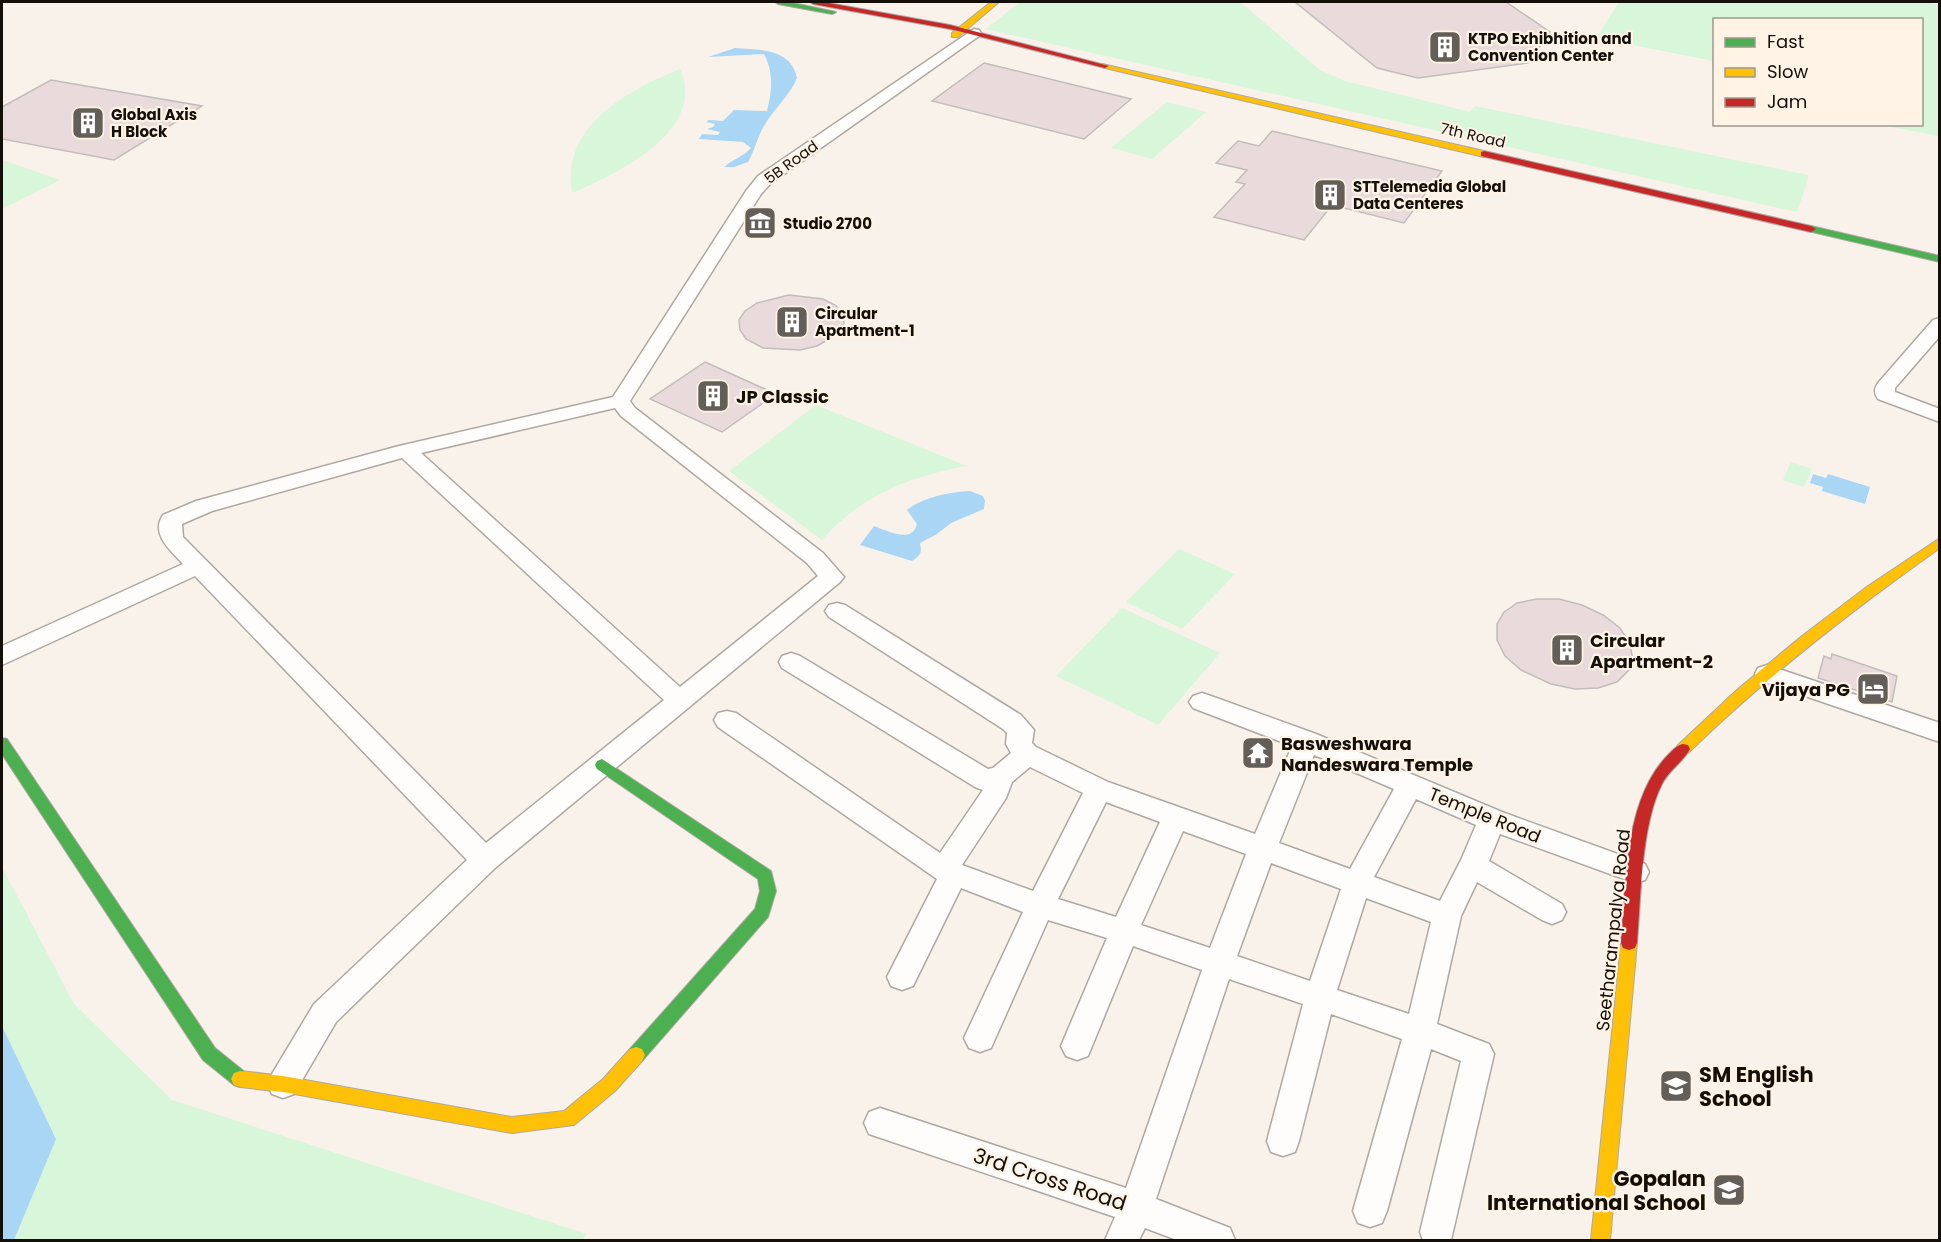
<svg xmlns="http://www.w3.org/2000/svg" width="1941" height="1242" font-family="Poppins,sans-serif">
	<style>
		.green { fill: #d7f6da }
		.water { fill: #aad6f5 }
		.building { fill: #e9dbdb; stroke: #c4bcbb; stroke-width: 1.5 }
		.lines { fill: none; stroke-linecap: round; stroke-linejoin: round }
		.street-casing { stroke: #aea8a2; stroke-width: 3 }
		.fast-casing { stroke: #aea8a2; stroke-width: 2 }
		.slow-casing { stroke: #aea8a2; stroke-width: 2 }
		.jam-casing { stroke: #aea8a2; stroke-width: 2 }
		.street { fill: #fefdfc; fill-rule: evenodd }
		.fast { fill: #4caf50; fill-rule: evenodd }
		.slow { fill: #ffc107; fill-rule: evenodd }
		.jam { fill: #c62828; fill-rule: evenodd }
		.labels { text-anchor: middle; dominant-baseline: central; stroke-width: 4.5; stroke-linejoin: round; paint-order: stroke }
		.far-poi-label { font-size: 15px; font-weight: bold; fill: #140f09; stroke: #fff3e5; text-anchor: start }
		.far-street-label { font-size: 15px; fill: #140f09; stroke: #fff3e5 }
		.poi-label { font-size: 18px; font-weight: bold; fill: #140f09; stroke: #fff3e5; text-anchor: start }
		.street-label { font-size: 18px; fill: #140f09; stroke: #fff3e5 }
		.near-poi-label { font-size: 21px; font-weight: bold; fill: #140f09; stroke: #fff3e5; text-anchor: start }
		.near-street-label { font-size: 21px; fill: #140f09; stroke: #fff3e5 }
	</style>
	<rect width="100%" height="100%" fill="#f9f2eb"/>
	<g class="green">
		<polygon points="1020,2 1240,2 1320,70 1345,81 1470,112 1475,106 1808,175 1808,179 1797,212 986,29"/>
		<polygon points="1619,2 1927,2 1939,5 1939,136 1881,125 1922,124 1922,20 1714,20 1714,61 1596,38"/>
		<path d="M 680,69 C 708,131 616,174 572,193 C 560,126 627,91 680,69 Z"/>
		<polygon points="1167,102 1206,112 1152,159 1111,148"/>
		<polygon points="2,160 60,180 2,209"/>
		<path d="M 816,405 L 967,466 C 910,476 860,496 822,540 L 729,471 Z"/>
		<polygon points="1791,462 1812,469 1804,487 1783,480"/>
		<polygon points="1179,549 1235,574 1182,629 1126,602"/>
		<polygon points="1122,608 1220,653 1158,725 1056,676"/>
		<polygon points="2,867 74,1004 172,1100 587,1234 583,1240 14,1240 56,1138 2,1026"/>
	</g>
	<g class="water">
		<path d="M 735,48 C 759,50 791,48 797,78 C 791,94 773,110 764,126 C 757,138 755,150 748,162 L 734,167 L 724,167 C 733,159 743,157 751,148 L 743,142 L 699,139 L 702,134 L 718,135 L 720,132 L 707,129 L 713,127 L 715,124 L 706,122 L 709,120 L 723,121 L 734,110 L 767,111 C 772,90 774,74 764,54 L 708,57 Z"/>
		<polygon points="1813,474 1826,478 1828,474 1870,487 1865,504 1822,491 1823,487 1810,483"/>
		<path d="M 970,491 L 983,496 L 985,501 L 984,509 L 951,523 L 937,534 L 920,543 C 922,553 921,555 912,561 L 860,545 L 874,526 C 888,531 912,544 917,524 L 907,510 C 923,497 950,492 970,491 Z"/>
		<polygon points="2,1026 56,1139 14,1240 2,1240"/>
	</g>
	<g class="building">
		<polygon points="1295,2 1506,2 1550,32 1528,63 1418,78 1377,68"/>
		<polygon points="984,63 1131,99 1084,139 932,101"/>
		<polygon points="51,80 202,106 114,160 2,139 2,107"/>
		<polygon points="1272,131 1442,171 1404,223 1332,205 1304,240 1214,217 1245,184 1236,182 1247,170 1216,163 1238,141 1259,146"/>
		<polygon points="789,295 823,299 835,305 843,313 844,323 840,333 817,346 800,350 763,348 746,339 740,330 739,320 745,311 757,303"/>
		<polygon points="705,362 776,394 722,432 650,399"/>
		<polygon points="1537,599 1559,599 1582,605 1603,615 1620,628 1630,644 1633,660 1629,670 1617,682 1598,688 1575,689 1551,684 1521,670 1505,656 1497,640 1497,624 1504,612 1510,608 1517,603"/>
		<polygon points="1832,654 1897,676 1892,702 1818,678 1824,656 1831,659"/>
	</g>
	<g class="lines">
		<g class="street-casing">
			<g id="street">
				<path d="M 974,29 L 979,30 L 981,33 L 979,36 L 770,184 L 761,194 L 630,401 L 635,408 L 823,553 L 844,577 L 840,582 L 495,868 L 336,1022 L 294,1094 L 283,1098 L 272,1094 L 267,1084 L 272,1074 L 314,1004 L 467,860 L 195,576 L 2,665 L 2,646 L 183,564 C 171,551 150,534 163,515 L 196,501 L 399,446 L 613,397 L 746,191 L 758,176 ZM 615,408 L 621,416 L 807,563 L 818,576 L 680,687 L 421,453 ZM 402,458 L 664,700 L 486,843 L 183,537 L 182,524 L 212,511 Z"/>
				<path d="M 1940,318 L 1940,336 L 1895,388 L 1895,392 L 1940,409 L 1940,422 L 1878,399 C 1874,393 1874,389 1878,383 L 1933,320 Z"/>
				<path d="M 837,603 L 845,605 L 1021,715 L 1034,730 L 1032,743 L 1036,747 L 1108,782 L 1255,834 L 1292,746 L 1193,708 L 1189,702 L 1193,696 L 1202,693 L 1211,696 L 1316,734 L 1502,812 L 1645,864 L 1649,872 L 1645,880 L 1635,883 L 1500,834 L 1489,861 L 1562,904 L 1566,912 L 1562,920 L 1552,924 L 1542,920 L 1477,882 L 1461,916 L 1437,1024 L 1489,1044 L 1494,1054 L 1451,1240 L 1423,1240 L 1420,1232 L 1461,1061 L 1431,1049 L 1387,1211 L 1382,1223 L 1370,1227 L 1358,1223 L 1353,1211 L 1402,1039 L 1331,1014 L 1299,1141 L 1295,1152 L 1283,1156 L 1271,1152 L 1267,1141 L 1303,1004 L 1229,979 L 1156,1199 L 1230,1228 L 1235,1240 L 1177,1240 L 1145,1228 L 1139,1240 L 1105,1240 L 1115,1217 L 869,1134 L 864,1123 L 869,1112 L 880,1108 L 1126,1188 L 1202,970 L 1133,946 L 1088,1056 L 1077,1060 L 1066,1056 L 1061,1046 L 1107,938 L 1048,920 L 991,1048 L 980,1052 L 969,1048 L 964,1038 L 1023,912 L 961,888 L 913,986 L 902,990 L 891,986 L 887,977 L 937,879 L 718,727 L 714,720 L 718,713 L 727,711 L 736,713 L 940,853 L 983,790 L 975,787 L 782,668 L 779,662 L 782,656 L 791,653 L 800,656 L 988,769 L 993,768 L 1011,753 L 1006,744 L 1007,733 L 1003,729 L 829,617 L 825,611 L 829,605 ZM 1314,755 L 1394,789 L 1350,869 L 1279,843 ZM 1030,767 L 1083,793 L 1033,891 L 962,865 L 1006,798 L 1012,782 ZM 1416,799 L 1476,825 L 1461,860 L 1440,901 L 1374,877 ZM 1106,802 L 1160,822 L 1116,917 L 1058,899 ZM 1183,831 L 1246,854 L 1210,948 L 1141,925 ZM 1271,863 L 1341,889 L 1310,981 L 1237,956 ZM 1366,898 L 1431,922 L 1409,1014 L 1337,990 Z"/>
				<polygon points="1767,665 1940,723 1940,742 1758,680 1755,674 1758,668"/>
			</g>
		</g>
		<g class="fast-casing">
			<g id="fast">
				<polygon points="775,2 788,2 836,12 832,14 778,4"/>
				<polygon points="1811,226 1940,256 1940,262 1808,231 1808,227"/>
				<polygon points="2,738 7,739 215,1048 246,1073 249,1079 246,1085 240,1087 234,1085 203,1060 2,754"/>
				<polygon points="602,759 771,871 776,891 768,917 642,1061 636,1063 630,1061 627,1055 630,1049 755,909 760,891 758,879 597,769 595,765 597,761"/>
			</g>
		</g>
		<g class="slow-casing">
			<g id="slow">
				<polygon points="991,2 999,2 958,37 952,37 952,33"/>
				<polygon points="1102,64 1484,151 1489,154 1484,157 1105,68 1101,66"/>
				<path d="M 1940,538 L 1940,548 C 1851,611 1766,677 1688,753 L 1678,753 L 1676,749 L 1678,745 L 1738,689 L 1802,636 L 1868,586 Z"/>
				<polygon points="1629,936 1635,938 1637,943 1610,1240 1591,1240 1621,943 1623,938"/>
				<polygon points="636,1047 642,1049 645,1055 642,1061 615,1091 574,1125 512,1133 283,1092 240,1087 234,1085 231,1079 234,1073 240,1071 283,1076 512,1117 564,1111 603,1079 630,1049"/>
			</g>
		</g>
		<g class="jam-casing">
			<g id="jam">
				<polygon points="810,2 823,2 950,25 1109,66 1105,68 950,29 813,4"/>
				<polygon points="1484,151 1811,226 1816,229 1811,232 1481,156 1481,152"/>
				<path d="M 1683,744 L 1688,745 L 1690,749 C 1683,762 1669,770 1662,784 C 1641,825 1641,897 1637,943 L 1635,948 L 1629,950 L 1623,948 L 1621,943 C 1626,884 1624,798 1669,754 C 1673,750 1677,745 1683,744 Z"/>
			</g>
		</g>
		<use href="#street" class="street"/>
		<use href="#fast" class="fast"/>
		<use href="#slow" class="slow"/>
		<use href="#jam" class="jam"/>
	</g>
	<defs>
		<g id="building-square" transform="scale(1.725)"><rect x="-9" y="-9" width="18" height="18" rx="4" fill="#645e58" stroke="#fff3e5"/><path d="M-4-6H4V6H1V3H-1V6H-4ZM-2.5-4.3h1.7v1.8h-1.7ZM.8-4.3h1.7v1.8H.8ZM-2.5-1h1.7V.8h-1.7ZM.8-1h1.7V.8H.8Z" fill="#fff"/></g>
		<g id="museum-square" transform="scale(1.725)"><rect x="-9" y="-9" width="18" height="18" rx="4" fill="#645e58" stroke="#fff3e5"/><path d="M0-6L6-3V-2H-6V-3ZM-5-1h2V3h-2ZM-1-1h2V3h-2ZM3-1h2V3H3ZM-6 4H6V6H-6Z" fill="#fff"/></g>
		<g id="hotel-square" transform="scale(1.725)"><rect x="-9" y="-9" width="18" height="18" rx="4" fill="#645e58" stroke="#fff3e5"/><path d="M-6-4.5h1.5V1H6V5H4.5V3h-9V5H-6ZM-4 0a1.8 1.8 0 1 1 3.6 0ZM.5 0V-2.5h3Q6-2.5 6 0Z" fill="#fff"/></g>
		<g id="temple-square" transform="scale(1.725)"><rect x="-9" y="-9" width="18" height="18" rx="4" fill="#645e58" stroke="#fff3e5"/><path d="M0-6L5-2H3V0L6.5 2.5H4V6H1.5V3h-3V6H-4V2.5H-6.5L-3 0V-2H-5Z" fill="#fff"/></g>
		<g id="school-square" transform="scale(1.725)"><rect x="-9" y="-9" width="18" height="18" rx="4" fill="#645e58" stroke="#fff3e5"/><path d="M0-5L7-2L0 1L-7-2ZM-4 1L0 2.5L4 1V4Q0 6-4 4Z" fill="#fff"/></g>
		<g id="university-square" transform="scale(1.725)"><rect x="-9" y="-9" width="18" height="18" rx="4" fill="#645e58" stroke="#fff3e5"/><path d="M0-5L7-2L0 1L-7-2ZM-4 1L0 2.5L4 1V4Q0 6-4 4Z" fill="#fff"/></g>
	</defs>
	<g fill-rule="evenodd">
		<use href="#building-square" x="1445" y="47"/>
		<use href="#building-square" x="88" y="123"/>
		<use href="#building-square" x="1330" y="195"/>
		<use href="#museum-square" x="760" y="223"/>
		<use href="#building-square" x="792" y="322"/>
		<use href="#building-square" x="713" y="396"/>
		<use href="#building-square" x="1567" y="650"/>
		<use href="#hotel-square" x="1873" y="689"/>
		<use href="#temple-square" x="1258" y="753"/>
		<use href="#school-square" x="1676" y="1086"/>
		<use href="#university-square" x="1729" y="1190"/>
	</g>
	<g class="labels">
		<g class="far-poi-label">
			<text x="1468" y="38">KTPO Exhibhition and<tspan x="1468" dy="17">Convention Center</tspan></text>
			<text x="111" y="114">Global Axis<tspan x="111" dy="17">H Block</tspan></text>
			<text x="1353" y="186">STTelemedia Global<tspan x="1353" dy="17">Data Centeres</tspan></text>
			<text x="783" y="223">Studio 2700</text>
			<text x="815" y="313">Circular<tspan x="815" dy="17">Apartment-1</tspan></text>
		</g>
		<g class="far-street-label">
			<text transform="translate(1473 135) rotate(13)">7th Road</text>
			<text transform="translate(791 162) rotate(-36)">5B Road</text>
		</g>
		<g class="poi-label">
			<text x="736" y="396">JP Classic</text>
			<text x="1590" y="640">Circular<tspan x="1590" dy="21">Apartment-2</tspan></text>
			<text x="1850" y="689" text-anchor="end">Vijaya PG</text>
			<text x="1281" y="743">Basweshwara<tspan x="1281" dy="21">Nandeswara Temple</tspan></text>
		</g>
		<g class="street-label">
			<text transform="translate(1485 815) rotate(22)">Temple Road</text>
			<text transform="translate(1613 930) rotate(-84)">Seetharampalya Road</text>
		</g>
		<g class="near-poi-label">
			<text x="1699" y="1074">SM English<tspan x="1699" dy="24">School</tspan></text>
			<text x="1706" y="1178" text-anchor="end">Gopalan<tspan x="1706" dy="24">International School</tspan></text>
		</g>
		<g class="near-street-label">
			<text transform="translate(1050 1179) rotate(18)">3rd Cross Road</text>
		</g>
	</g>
	<rect width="1941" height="1242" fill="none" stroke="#140f09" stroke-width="6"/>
	<rect x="1713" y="18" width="210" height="108" fill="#fff3e5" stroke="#a1988d" stroke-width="1.5"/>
	<rect x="1725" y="38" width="30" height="9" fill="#4caf50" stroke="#a1988d" stroke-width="1.5"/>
	<text x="1767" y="48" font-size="18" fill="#140f09">Fast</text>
	<rect x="1725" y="68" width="30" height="9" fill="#ffc107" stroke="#a1988d" stroke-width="1.5"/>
	<text x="1767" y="78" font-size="18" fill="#140f09">Slow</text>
	<rect x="1725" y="98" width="30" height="9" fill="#c62828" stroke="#a1988d" stroke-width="1.5"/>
	<text x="1767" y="108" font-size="18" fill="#140f09">Jam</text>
</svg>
